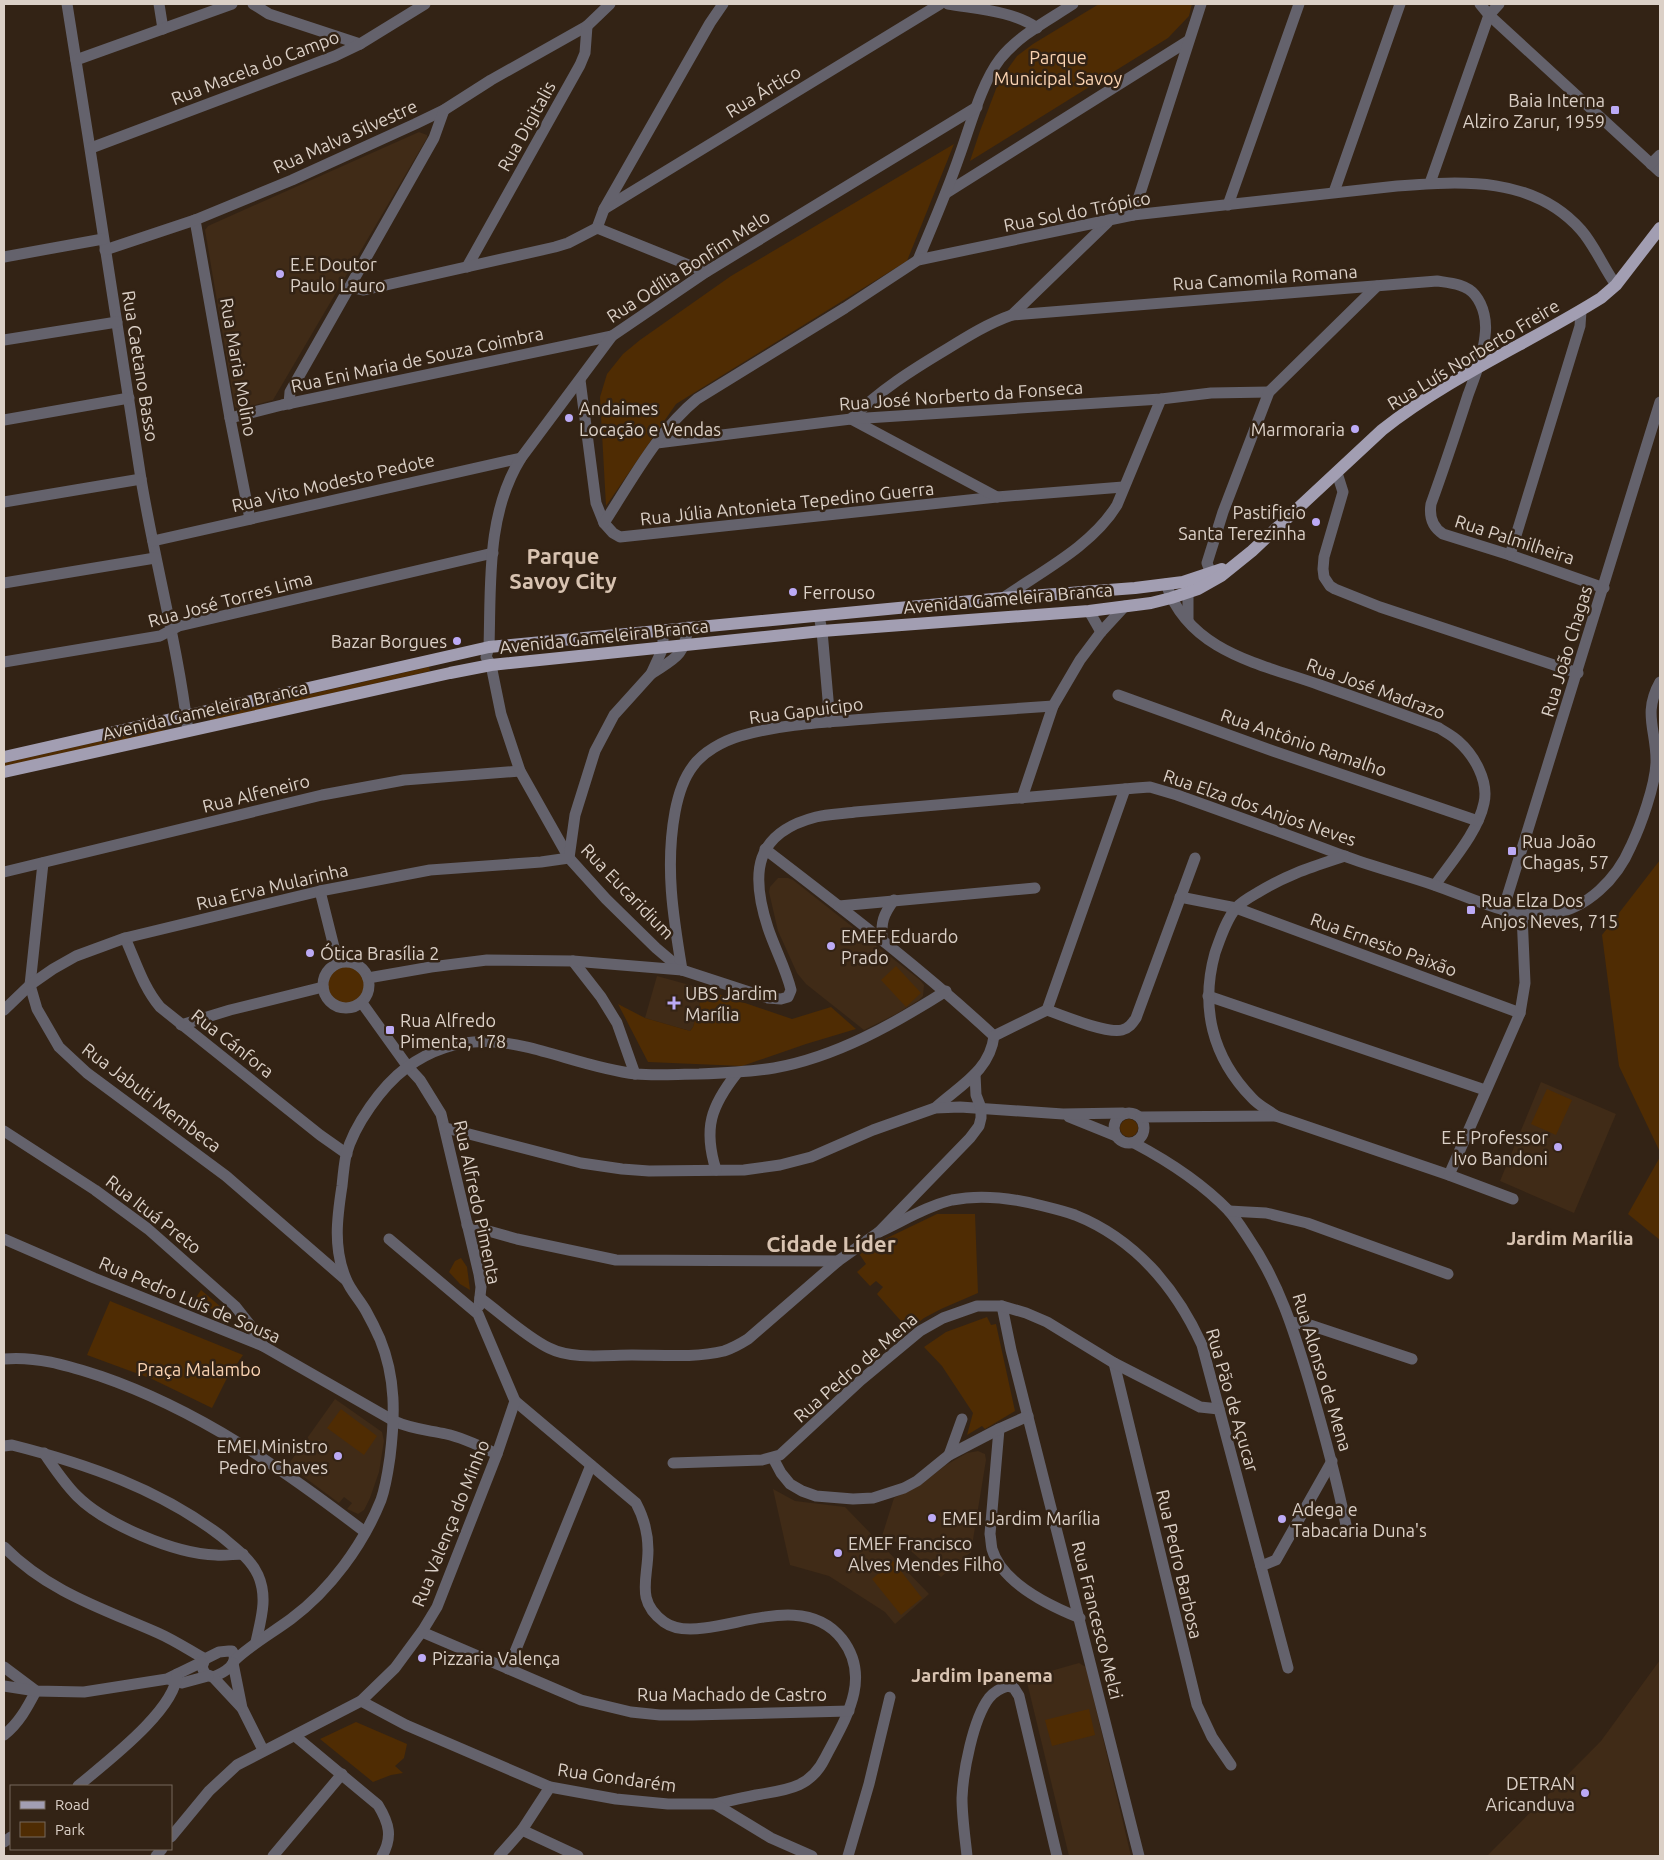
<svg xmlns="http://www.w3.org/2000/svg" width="1664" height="1860" font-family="Ubuntu,sans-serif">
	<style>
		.built { fill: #402b17 }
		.green { fill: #4f2c03 }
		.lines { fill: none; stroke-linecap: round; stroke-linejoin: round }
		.minor { stroke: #64626c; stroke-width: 11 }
		.major { stroke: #a29eb2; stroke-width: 12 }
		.poi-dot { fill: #bcaaf5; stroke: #332315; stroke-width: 2 }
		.labels { text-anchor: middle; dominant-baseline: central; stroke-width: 5; stroke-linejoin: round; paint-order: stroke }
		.park-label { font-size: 18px; fill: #fad3b2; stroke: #332315 }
		.street-label { font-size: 18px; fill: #dbd0c7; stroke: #332315 }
		.poi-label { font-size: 18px; fill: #dbd0c7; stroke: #332315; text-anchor: start }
		.neighbourhood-label { font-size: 19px; font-weight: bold; fill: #d8c3b1; stroke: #332315 }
		.district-label { font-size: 22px; font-weight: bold; fill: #d8c3b1; stroke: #332315 }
	</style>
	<rect width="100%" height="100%" fill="#332315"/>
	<g class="built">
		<polygon points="419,132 427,135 427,138 273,400 240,409 235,407 205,230 208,226"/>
		<polygon points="778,878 788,878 793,880 920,980 924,985 923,996 919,1000 896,1014 864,1030 806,984 797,973 778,931 769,892 770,887"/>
		<polygon points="657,976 704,989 693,1027 690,1031 645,1018"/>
		<polygon points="1541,1082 1616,1114 1574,1213 1500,1181"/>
		<polygon points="335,1399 382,1432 384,1441 379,1472 370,1498 364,1510 358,1514 347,1509 352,1503 344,1497 339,1503 288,1465"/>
		<polygon points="978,1451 985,1454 986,1460 971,1552 941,1577 905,1546 882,1536 894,1498 920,1485 946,1465 967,1453"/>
		<polygon points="773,1489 795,1501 845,1507 929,1594 895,1624 885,1612 829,1576 790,1565"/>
		<polygon points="1660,1660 1660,1856 1487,1856 1601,1741"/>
		<polygon points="1079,1663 1086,1667 1131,1856 1069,1856 1026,1678"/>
	</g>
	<g class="green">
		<polygon points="1099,4 1192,4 1189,16 1168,38 970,161 980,131 999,81 1017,56 1033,44"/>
		<polygon points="954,144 907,261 676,404 606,506 600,397 607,374 623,354 640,340 731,276"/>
		<polygon points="429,667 430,671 210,721 210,717"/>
		<polygon points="164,727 164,731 4,767 4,763"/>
		<polygon points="1660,860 1660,1152 1619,1066 1602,935"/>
		<circle cx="346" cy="985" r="20"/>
		<polygon points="896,966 921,993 906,1007 881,980"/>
		<polygon points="704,989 792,1019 831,1007 856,1029 806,1044 742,1066 648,1062 618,1004 645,1018 690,1031 693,1027"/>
		<polygon points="1547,1089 1572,1100 1556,1135 1531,1124"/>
		<circle cx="1129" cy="1128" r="9"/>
		<polygon points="1660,1157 1660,1240 1628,1214"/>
		<polygon points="937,1214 975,1214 978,1293 941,1309 924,1318 909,1330 877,1294 883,1287 876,1281 870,1286 857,1272 866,1264 858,1252"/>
		<polygon points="461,1258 467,1267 470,1290 460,1284 449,1272 455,1261"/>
		<polygon points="201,1290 228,1313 226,1314 193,1302"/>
		<polygon points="110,1301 243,1355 226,1380 212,1408 152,1379 87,1355"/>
		<polygon points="987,1317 991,1325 996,1324 1015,1411 985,1429 982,1426 967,1435 973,1413 942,1366 924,1347 946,1332"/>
		<polygon points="341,1409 377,1436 364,1455 327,1428"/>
		<polygon points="893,1561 922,1598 901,1615 872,1579"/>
		<polygon points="1089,1709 1095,1735 1052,1746 1045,1720"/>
		<polygon points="356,1722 407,1744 404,1758 395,1766 403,1773 391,1775 373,1782 320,1739"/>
	</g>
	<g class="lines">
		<g class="minor">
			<path d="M 67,4 C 93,162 115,320 141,479 C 155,563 178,647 188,731"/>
			<polyline points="159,4 163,29"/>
			<polyline points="253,4 269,14 360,44"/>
			<path d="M 948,4 C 976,9 1014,11 1037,28"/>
			<polyline points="1480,4 1489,15 1660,172"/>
			<polyline points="76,60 232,4"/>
			<polyline points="91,148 335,56 360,44 425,4"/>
			<polyline points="1651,164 1660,155"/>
			<polyline points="1430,183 1489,15 1499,4"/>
			<polyline points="1334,192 1400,4"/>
			<polyline points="946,193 1188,41"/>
			<polyline points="1228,205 1299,4"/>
			<polyline points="604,209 940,4"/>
			<polyline points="1133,215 1201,4"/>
			<polyline points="195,220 230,418 250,519"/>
			<polyline points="597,228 604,209 710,23 723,4"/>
			<polyline points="105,250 195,220 292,180 415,124 444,110 491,80 587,26 610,4"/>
			<polyline points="4,257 103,239"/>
			<path d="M 918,260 C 932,226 947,192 959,157 C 970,127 981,84 1000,59 C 1019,35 1049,20 1073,4"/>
			<polyline points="467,267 580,65 585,53 587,26"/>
			<polyline points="350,287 364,290 555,247 568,243 597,228 706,272"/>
			<polyline points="1012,315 1108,222"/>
			<polyline points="4,340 117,322"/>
			<polyline points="580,380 596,503 604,523 613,533 620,537 997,497 1123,487"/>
			<polyline points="289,404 290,392 434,138 444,110"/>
			<polyline points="230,418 282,405 612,336"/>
			<path d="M 851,419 C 880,390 912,370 947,349 C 968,336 989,323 1012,315 L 1437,281 C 1450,283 1466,284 1475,295 C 1484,306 1487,322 1485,336 C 1483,356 1475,376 1468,395 C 1456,432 1444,468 1431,504 C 1429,517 1432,527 1443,534 L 1510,555 L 1604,588"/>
			<polyline points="851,419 997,497"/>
			<polyline points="4,420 129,398"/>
			<polyline points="657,443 851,419 1161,399 1211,393 1269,392"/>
			<polyline points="1337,473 1343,492 1324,557 1323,569 1324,577 1330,586 1335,589 1380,607 1578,673"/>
			<polyline points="4,502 141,479"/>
			<path d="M 604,523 C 632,480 657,432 697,399 L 845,308 L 918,260 L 1133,215 L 1397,186 C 1463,181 1533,176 1581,230 C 1595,246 1603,267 1616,285"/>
			<polyline points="153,541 521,458"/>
			<polyline points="1510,555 1580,326 1581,311"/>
			<polyline points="1213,579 1207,563 1223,512 1269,392 1377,286"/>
			<polyline points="4,583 155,558"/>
			<path d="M 1166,584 C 1189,652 1261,664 1320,685 C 1360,699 1399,713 1439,728 C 1445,732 1453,736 1458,741 C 1474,755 1489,781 1484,803 C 1478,832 1452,861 1435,885"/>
			<path d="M 1003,598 C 1042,571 1092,546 1117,505 L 1161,399"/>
			<polyline points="1089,611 1101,632"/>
			<polyline points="819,616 822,631 830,722"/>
			<polyline points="1188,620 1188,585"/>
			<polyline points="4,662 160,636 179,626 493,553"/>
			<path d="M 651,674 C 675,658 684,657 688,627"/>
			<polyline points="1118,695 1273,751 1478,821"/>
			<polyline points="1022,798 1053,706 1080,660 1101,632 1125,606"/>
			<path d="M 765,849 C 843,909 922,969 994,1036 C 990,1071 959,1086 935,1108"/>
			<polyline points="43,863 30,985 37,1009 59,1047 87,1073 226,1176 346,1280"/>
			<polyline points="4,872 322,795 404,780 520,771"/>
			<polyline points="320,891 338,963"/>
			<polyline points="1180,897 1236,908 1520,1013"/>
			<polyline points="839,906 1035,888"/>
			<polyline points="1503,910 1660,402"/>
			<path d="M 125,938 C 136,962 143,987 160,1007 L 320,1135 L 347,1154"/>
			<path d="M 882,940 C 881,922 883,915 894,900"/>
			<polyline points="573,961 601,997 617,1023 635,1074"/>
			<circle cx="346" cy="985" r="23"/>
			<path d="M 682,970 L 656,948 L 606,899 L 569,858 L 520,771 L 501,714 L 491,665 L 486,657 L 489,647 C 491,584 486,514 521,458 L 612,336 L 706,272 L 977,107"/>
			<path d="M 682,970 C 673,916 665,866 675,812 C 678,796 683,779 693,766 C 703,752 723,741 740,736 C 784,723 833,722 879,718 C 937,714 995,710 1053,706"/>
			<path d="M 368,978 L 431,967 L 487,960 L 573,961 L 682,970 L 768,998 L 781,999 L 788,997 L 791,990 C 786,969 775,949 768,928 C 750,873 754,833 816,817 C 829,814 842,814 855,812 L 1136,788 L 1150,787 L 1177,795 C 1233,815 1289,835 1344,856 C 1374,867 1405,875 1434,885 C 1472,898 1510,919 1551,914 C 1587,909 1617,879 1631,846 C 1641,825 1655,786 1656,763 C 1657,731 1642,714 1660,682"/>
			<polyline points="1208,996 1485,1090"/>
			<polyline points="362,1003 408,1067 420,1080 441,1114 479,1274 481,1287 479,1306"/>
			<polyline points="4,1010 30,985 53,969 76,956 125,938 320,891 430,870 541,862 569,858 575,815 595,751 614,715 651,674 663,648 663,630"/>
			<polyline points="1047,1010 1125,789"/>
			<polyline points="181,1025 230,1010 323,987"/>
			<path d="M 994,1036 L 1047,1010 C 1063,1016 1107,1034 1122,1030 C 1129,1028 1132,1024 1136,1018 L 1195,858"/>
			<circle cx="1129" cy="1128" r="15"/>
			<path d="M 1276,1116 C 1268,1110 1258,1105 1252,1098 C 1212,1057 1200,1007 1215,953 C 1220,939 1226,920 1236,908 C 1241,902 1250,897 1257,893 C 1288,874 1312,867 1345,856"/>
			<polyline points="1069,1117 1116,1136"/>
			<polyline points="1141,1117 1276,1116 1449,1175 1513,1199"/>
			<polyline points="446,1128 581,1163 622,1169 649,1171 744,1170 780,1165 811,1157 873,1130 935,1108 960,1107 1063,1114 1123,1113"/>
			<polyline points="4,1131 95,1190 148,1229 235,1306 250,1325 263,1346"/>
			<path d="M 1134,1143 C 1168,1161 1202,1183 1229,1211 C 1237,1220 1243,1230 1249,1239 C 1279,1283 1294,1331 1309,1381 C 1323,1429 1336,1476 1346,1525"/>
			<path d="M 716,1170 C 703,1128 711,1106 737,1073"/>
			<polyline points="1449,1175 1520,1013 1525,983 1522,914"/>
			<polyline points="1229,1211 1266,1213 1307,1223 1448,1274"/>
			<polyline points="467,1225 517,1239 616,1260 838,1261"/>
			<path d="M 879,1232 C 903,1221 927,1206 952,1200 C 981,1194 1011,1198 1039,1205 C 1051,1208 1064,1211 1075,1215 C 1135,1239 1176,1288 1202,1345 L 1288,1668"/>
			<path d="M 4,1239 L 94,1278 L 263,1346 L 394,1421 C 411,1429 428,1430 446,1434 C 464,1438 480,1446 497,1454"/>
			<path d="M 480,1298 C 502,1314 525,1336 549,1348 C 573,1360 606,1355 632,1355 C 662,1355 695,1358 724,1351 C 733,1348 740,1344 748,1339 L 838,1261 L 879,1232 L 970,1138 L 979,1126 L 981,1118 L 981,1108 L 976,1095 L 975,1074"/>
			<polyline points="1002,1306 1011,1350 1139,1856"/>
			<polyline points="1291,1322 1310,1325 1412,1359"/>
			<path d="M 4,1359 C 38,1356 68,1366 100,1376 C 199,1410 283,1469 365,1532"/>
			<polyline points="1114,1363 1197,1705 1212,1737 1231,1765"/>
			<path d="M 515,1401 L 636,1503 C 644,1518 648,1533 648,1550 C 648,1579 635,1601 664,1622 C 675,1630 690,1630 704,1628 C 749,1623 808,1596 842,1639 C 873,1679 844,1721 825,1758 C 810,1789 785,1790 756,1795 C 742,1798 728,1801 715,1804"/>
			<path d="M 1028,1416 L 999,1429 L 990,1534 C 991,1539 991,1545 992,1549 C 1002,1583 1050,1606 1080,1618"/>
			<path d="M 4,1446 L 12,1445 C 87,1464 159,1489 221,1536 C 235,1548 250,1558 258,1575 C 268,1597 261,1619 256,1642"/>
			<path d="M 44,1453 C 54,1468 64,1483 77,1496 C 105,1524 175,1554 216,1555 C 225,1556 234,1554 243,1554"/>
			<polyline points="949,1455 999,1429"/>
			<polyline points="773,1458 781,1473 790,1484 802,1491 816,1496 853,1499 873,1498 904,1488 917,1481 949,1455 962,1419"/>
			<polyline points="673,1463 762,1460 780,1455 861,1380 920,1331 943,1318 977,1306 1002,1306 1026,1313 1047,1322 1114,1363 1200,1407 1219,1409"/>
			<path d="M 4,1547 C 49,1592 101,1608 158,1633 C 174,1640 189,1650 205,1659"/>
			<polyline points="1261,1566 1276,1560 1332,1461"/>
			<polyline points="422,1632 581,1700 631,1712 660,1715 692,1715 849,1711"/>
			<path d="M 229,1651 L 232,1651 C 241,1664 223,1673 213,1677 L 205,1674 L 202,1667 L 205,1659 L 219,1652 Z"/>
			<path d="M 235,1660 C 252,1644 272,1633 291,1619 C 330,1590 363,1545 381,1500 C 386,1486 388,1471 390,1457 C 395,1416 396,1378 380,1339 C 376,1330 371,1320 366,1311 C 360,1300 350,1290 346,1279 C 333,1248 337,1218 342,1186 C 343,1176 344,1165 346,1155 C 354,1125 382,1086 406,1068 C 485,1010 553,1064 636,1074 C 657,1076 678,1074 699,1074 C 724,1073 749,1072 774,1068 C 836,1057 894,1024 946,991"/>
			<polyline points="233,1663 242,1708 263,1750"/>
			<path d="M 4,1667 L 36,1691 C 27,1708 19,1723 4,1735"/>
			<polyline points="508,1669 591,1465"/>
			<polyline points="213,1677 241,1707"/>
			<polyline points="171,1680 182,1683 208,1676"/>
			<polyline points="4,1686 36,1691 84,1692 167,1679 202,1662"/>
			<polyline points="361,1701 406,1725 550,1787 616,1799 668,1804 715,1804 771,1838 812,1856"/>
			<path d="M 295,1736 L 378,1805 C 389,1823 393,1837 382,1856"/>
			<path d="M 78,1786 C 105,1763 176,1710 177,1674"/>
			<polyline points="522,1830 578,1856"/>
			<polyline points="171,1837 209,1791 237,1765 361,1701 395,1668 423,1630 437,1607 497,1454 515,1401 478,1314 389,1239"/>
			<polyline points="4,1842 11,1837"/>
			<polyline points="156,1856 162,1849"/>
			<polyline points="273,1856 342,1774"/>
			<polyline points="499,1856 522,1830 550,1787"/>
			<polyline points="848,1856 869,1784 890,1697"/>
			<path d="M 967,1856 C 965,1837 962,1817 962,1798 C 963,1772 973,1719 989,1698 C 993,1693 1001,1688 1008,1686 L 1014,1688 L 1019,1696 L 1057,1856"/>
		</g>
		<g class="major">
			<polyline points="4,757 489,647 1003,598 1135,588 1183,582 1222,569"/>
			<path d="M 4,772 L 450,673 L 491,665 L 822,631 L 1089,611 L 1151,603 L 1171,598 L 1198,589 L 1221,576 L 1252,551 L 1382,430 C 1449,377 1529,343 1601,298 L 1616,285 L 1660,228"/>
		</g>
	</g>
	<g class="poi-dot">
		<rect x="1610" y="105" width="10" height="10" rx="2.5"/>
		<circle cx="280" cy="274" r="5"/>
		<circle cx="569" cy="418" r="5"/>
		<circle cx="1355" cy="429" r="5"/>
		<circle cx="1316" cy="522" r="5"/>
		<circle cx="793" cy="592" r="5"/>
		<circle cx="457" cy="641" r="5"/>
		<rect x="1507" y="846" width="10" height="10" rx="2.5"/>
		<rect x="1466" y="905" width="10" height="10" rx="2.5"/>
		<circle cx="831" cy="946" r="5"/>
		<circle cx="310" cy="953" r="5"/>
		<path d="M671.5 995.5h5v5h5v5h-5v5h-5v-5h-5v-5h5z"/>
		<rect x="385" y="1025" width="10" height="10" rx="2.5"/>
		<circle cx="1558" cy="1147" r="5"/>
		<circle cx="338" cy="1456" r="5"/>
		<circle cx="932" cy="1518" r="5"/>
		<circle cx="1282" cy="1519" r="5"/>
		<circle cx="838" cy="1553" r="5"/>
		<circle cx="422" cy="1658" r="5"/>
		<circle cx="1585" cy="1793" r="5"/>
	</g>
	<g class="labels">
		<g class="park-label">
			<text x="1058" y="57">Parque<tspan x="1058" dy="21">Municipal Savoy</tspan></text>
			<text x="199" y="1369">Praça Malambo</text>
		</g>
		<g class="street-label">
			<text transform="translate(255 67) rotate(-21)">Rua Macela do Campo</text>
			<text transform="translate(763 91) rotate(-31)">Rua Ártico</text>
			<text transform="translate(526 126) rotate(-61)">Rua Digitalis</text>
			<text transform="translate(345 136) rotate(-24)">Rua Malva Silvestre</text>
			<text transform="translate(1077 211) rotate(-11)">Rua Sol do Trópico</text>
			<text transform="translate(688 266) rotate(-33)">Rua Odília Bonfim Melo</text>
			<text transform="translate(1265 277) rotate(-4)">Rua Camomila Romana</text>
			<text transform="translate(1473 354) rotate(-31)">Rua Luís Norberto Freire</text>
			<text transform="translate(417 359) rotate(-12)">Rua Eni Maria de Souza Coimbra</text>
			<text transform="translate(141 366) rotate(81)">Rua Caetano Basso</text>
			<text transform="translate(239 367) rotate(80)">Rua Maria Molino</text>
			<text transform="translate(961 395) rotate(-4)">Rua José Norberto da Fonseca</text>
			<text transform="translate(333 482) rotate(-13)">Rua Vito Modesto Pedote</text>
			<text transform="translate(787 503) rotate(-6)">Rua Júlia Antonieta Tepedino Guerra</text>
			<text transform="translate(1515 539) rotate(18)">Rua Palmilheira</text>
			<text transform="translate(1008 598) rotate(-5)">Avenida Gameleira Branca</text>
			<text transform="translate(230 599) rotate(-15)">Rua José Torres Lima</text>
			<text transform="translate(604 636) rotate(-6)">Avenida Gameleira Branca</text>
			<text transform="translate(1566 651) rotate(-73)">Rua João Chagas</text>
			<text transform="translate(1376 688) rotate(20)">Rua José Madrazo</text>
			<text transform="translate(205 710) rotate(-13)">Avenida Gameleira Branca</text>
			<text transform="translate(806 710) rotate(-7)">Rua Gapuicipo</text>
			<text transform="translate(1304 742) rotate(19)">Rua Antônio Ramalho</text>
			<text transform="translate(256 793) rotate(-14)">Rua Alfeneiro</text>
			<text transform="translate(1260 807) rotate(19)">Rua Elza dos Anjos Neves</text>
			<text transform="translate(272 886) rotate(-13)">Rua Erva Mularinha</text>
			<text transform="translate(628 891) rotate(46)">Rua Eucaridium</text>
			<text transform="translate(1384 944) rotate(20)">Rua Ernesto Paixão</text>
			<text transform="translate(233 1043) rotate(38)">Rua Cánfora</text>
			<text transform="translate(152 1097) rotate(37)">Rua Jabuti Membeca</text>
			<text transform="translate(478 1202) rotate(78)">Rua Alfredo Pimenta</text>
			<text transform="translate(154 1214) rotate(38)">Rua Ituá Preto</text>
			<text transform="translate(190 1299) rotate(23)">Rua Pedro Luís de Sousa</text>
			<text transform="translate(855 1367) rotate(-41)">Rua Pedro de Mena</text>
			<text transform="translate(1323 1372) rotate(73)">Rua Alonso de Mena</text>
			<text transform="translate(1233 1400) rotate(74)">Rua Pão de Açucar</text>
			<text transform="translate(450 1523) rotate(-68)">Rua Valença do Minho</text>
			<text transform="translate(1180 1564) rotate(77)">Rua Pedro Barbosa</text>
			<text transform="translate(1098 1620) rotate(76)">Rua Francesco Melzi</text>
			<text x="732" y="1694">Rua Machado de Castro</text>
			<text transform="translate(617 1777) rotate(8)">Rua Gondarém</text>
		</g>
		<g class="poi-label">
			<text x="1605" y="100" text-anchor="end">Baia Interna<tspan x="1605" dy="21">Alziro Zarur, 1959</tspan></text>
			<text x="290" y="264">E.E Doutor<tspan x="290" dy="21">Paulo Lauro</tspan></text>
			<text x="579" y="408">Andaimes<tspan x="579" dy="21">Locação e Vendas</tspan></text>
			<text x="1345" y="429" text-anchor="end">Marmoraria</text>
			<text x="1306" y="512" text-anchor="end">Pastificio<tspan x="1306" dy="21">Santa Terezinha</tspan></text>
			<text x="803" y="592">Ferrouso</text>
			<text x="447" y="641" text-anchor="end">Bazar Borgues</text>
			<text x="1522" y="841">Rua João<tspan x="1522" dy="21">Chagas, 57</tspan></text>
			<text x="1481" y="900">Rua Elza Dos<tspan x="1481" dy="21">Anjos Neves, 715</tspan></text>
			<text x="841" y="936">EMEF Eduardo<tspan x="841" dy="21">Prado</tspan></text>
			<text x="320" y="953">Ótica Brasília 2</text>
			<text x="685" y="993">UBS Jardim<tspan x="685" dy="21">Marília</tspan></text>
			<text x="400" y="1020">Rua Alfredo<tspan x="400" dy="21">Pimenta, 178</tspan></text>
			<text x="1548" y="1137" text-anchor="end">E.E Professor<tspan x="1548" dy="21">Ivo Bandoni</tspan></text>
			<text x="328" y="1446" text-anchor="end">EMEI Ministro<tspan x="328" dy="21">Pedro Chaves</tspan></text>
			<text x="1292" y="1509">Adega e<tspan x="1292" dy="21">Tabacaria Duna's</tspan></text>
			<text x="942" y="1518">EMEI Jardim Marília</text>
			<text x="848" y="1543">EMEF Francisco<tspan x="848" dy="21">Alves Mendes Filho</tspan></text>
			<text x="432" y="1658">Pizzaria Valença</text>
			<text x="1575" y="1783" text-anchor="end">DETRAN<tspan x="1575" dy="21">Aricanduva</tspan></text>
		</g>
		<g class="neighbourhood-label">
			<text x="1570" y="1238">Jardim Marília</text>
			<text x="982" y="1675">Jardim Ipanema</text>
		</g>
		<g class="district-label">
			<text x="563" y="555">Parque<tspan x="563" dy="25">Savoy City</tspan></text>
			<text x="831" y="1243">Cidade Líder</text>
		</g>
	</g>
	<rect width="1664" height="1860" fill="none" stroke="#dbd0c7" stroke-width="10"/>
	<rect x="10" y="1785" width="162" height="65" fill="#332315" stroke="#76685c"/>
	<rect x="20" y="1801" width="25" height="8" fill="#a29eb2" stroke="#76685c"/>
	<text x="55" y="1810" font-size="15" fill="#dbd0c7">Road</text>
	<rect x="20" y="1822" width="25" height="15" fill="#4f2c03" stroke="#76685c"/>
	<text x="55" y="1835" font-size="15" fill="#dbd0c7">Park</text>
</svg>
